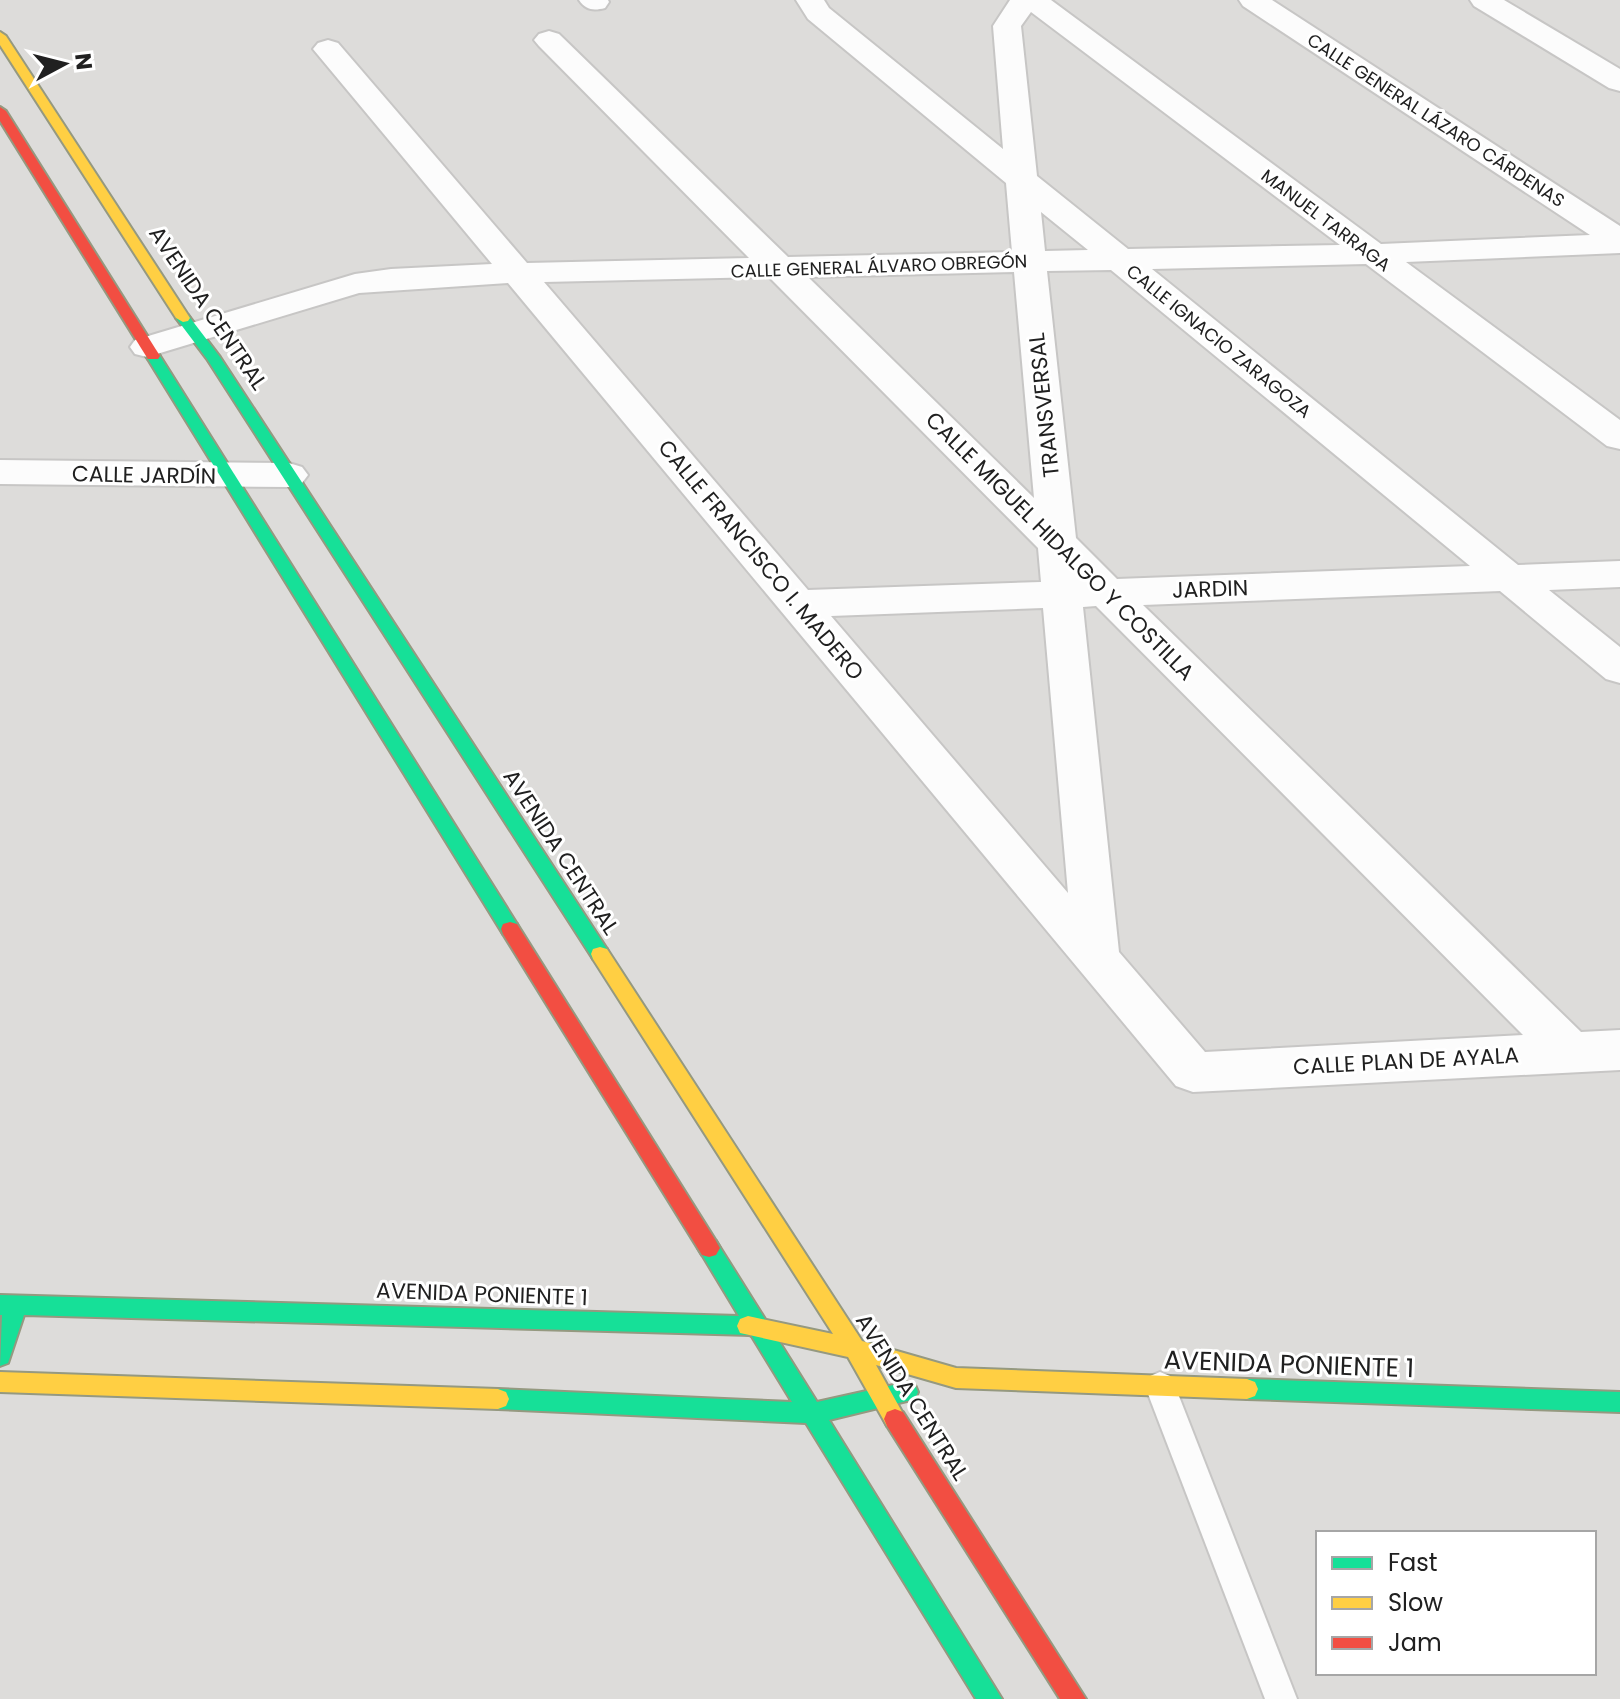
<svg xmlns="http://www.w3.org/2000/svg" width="1620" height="1699" font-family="Poppins,sans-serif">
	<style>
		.residential { fill: #dddcda; fill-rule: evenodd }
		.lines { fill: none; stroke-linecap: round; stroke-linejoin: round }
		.lane-casing { stroke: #c7c6c5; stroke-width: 4 }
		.street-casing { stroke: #c7c6c5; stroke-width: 4 }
		.fast-casing { stroke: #959980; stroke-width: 4 }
		.slow-casing { stroke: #959980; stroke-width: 4 }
		.jam-casing { stroke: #959980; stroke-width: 4 }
		.lane { fill: #fcfcfc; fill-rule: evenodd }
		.street { fill: #fcfcfc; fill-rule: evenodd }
		.fast { fill: #16e098; fill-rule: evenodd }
		.slow { fill: #ffcf43; fill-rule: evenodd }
		.jam { fill: #f24e42; fill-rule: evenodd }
		.labels { text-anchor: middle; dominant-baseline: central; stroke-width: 6; stroke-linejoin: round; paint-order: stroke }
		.far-street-label { font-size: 18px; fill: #202020; stroke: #fff }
		.street-label { font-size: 22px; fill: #202020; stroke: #fff }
		.near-street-label { font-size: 26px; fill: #202020; stroke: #fff }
	</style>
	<rect width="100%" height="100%" fill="#eeede9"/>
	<path class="residential" d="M 0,0 L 1620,0 L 1620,1699 L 0,1699 ZM 1318,1533 L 1594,1533 L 1594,1673 L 1318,1673 Z"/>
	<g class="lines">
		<g class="lane-casing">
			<polygon id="lane" points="1160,1372 1170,1376 1175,1386 1297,1699 1265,1699 1145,1386 1150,1376"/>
		</g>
		<g class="street-casing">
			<g id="street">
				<path d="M 579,0 L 608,0 L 609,2 L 605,8 C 593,11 586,10 579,0 Z"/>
				<path d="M 796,0 L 824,0 L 829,8 L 1003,149 L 993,26 L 1010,0 L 1051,0 L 1381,244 L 1590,235 L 1243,6 L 1239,0 L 1272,0 L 1620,226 L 1620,253 L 1406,262 L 1620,420 L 1620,449 L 1607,446 L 1366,264 L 1152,269 L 1518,565 L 1620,561 L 1620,587 L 1549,590 L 1620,647 L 1620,683 L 1606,679 L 1500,591 L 1143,605 L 1581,1032 L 1620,1030 L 1620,1070 L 1193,1092 L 1176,1086 L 508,283 L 359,293 L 147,357 L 135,354 L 130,347 L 135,340 L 355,274 L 391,269 L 492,264 L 318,55 L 313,49 L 318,43 L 328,40 L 338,43 L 527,263 L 749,258 L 539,46 L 534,40 L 539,34 L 549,31 L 559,34 L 788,257 L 1012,252 L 1006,183 L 808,19 ZM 1031,12 L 1340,245 L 1128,249 L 1037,176 L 1021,26 ZM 1041,212 L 1088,250 L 1045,251 ZM 1111,270 L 1470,566 L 1117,579 L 1076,538 L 1047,271 ZM 1014,272 L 1034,498 L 808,277 ZM 769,277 L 1038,548 L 1041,582 L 808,590 L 544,282 ZM 1096,606 L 1523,1035 L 1205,1052 L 1119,952 L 1083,607 ZM 1043,608 L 1068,893 L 831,616 Z"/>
				<polygon points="1470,0 1504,0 1620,69 1620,91 1609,88 1474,6"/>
				<polygon points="0,460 289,463 302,467 308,475 302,483 289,487 0,484"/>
			</g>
		</g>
		<g class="fast-casing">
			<g id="fast">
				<polygon points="183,314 188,315 220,357 607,949 609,954 607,959 593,959 207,359 176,318"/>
				<polygon points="153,352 160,356 517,924 519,929 517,934 503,934 146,356"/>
				<polygon points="709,1239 716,1241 817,1402 907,1382 915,1385 918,1392 915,1399 829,1420 1002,1699 976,1699 806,1423 498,1409 490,1406 487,1399 490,1392 498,1389 792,1402 751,1335 24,1315 8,1363 0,1366 2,1315 0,1315 0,1295 739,1316 698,1248 702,1241"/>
				<polygon points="1247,1379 1620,1392 1620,1412 1247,1399 1239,1396 1236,1389 1239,1382"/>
			</g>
		</g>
		<g class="slow-casing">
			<g id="slow">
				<polygon points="0,32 6,36 190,318 188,321 183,322 176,318 0,45"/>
				<polygon points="600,947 607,949 862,1341 956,1368 1247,1379 1255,1382 1258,1389 1255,1396 1247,1399 956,1388 876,1365 906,1419 903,1426 895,1429 887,1426 848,1357 740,1333 737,1326 740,1319 748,1316 833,1334 593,959 591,954 593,949"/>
				<polygon points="0,1372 498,1389 506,1392 509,1399 506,1406 498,1409 0,1392"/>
			</g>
		</g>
		<g class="jam-casing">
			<g id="jam">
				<polygon points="0,107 6,111 160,356 158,359 148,359 146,356 0,121"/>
				<polygon points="510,922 517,924 716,1241 720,1248 716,1255 709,1257 702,1255 503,934 501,929 503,924"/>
				<polygon points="895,1409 903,1412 1086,1699 1060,1699 887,1426 884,1419 887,1412"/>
			</g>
		</g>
		<use href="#lane" class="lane"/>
		<use href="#street" class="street"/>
		<use href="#fast" class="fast"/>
		<use href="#slow" class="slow"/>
		<use href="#jam" class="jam"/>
	</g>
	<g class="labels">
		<g class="far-street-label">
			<text transform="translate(1436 120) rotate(33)">CALLE GENERAL LÁZARO CÁRDENAS</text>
			<text transform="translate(1326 220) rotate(37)">MANUEL TARRAGA</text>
			<text transform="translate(879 266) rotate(-2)">CALLE GENERAL ÁLVARO OBREGÓN</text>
			<text transform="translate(1219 341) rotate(39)">CALLE IGNACIO ZARAGOZA</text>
		</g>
		<g class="street-label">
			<text transform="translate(208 308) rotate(56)">AVENIDA CENTRAL</text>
			<text transform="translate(1044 405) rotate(-96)">TRANSVERSAL</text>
			<text transform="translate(144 475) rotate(1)">CALLE JARDÍN</text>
			<text transform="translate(1060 546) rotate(45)">CALLE MIGUEL HIDALGO Y COSTILLA</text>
			<text transform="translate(761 560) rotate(50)">CALLE FRANCISCO I. MADERO</text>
			<text transform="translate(1210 589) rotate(-2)">JARDIN</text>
			<text transform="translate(561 852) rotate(57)">AVENIDA CENTRAL</text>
			<text transform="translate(1406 1061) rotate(-3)">CALLE PLAN DE AYALA</text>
			<text transform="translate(482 1294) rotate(2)">AVENIDA PONIENTE 1</text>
			<text transform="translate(912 1397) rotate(58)">AVENIDA CENTRAL</text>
		</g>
		<g class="near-street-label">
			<text transform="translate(1289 1364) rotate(2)">AVENIDA PONIENTE 1</text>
		</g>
	</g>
	<rect x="1316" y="1531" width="280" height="144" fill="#ffffff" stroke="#a6a6a6" stroke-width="2"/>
	<rect x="1332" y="1557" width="40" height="12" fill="#16e098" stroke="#a6a6a6" stroke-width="2"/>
	<text x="1388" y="1571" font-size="24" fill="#202020">Fast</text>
	<rect x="1332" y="1597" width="40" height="12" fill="#ffcf43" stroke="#a6a6a6" stroke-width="2"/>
	<text x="1388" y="1611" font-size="24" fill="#202020">Slow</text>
	<rect x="1332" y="1637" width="40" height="12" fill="#f24e42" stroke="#a6a6a6" stroke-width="2"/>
	<text x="1388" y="1651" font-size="24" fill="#202020">Jam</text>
	<g transform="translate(64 64) rotate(83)" stroke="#ffffff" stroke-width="6" paint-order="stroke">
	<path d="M0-6L14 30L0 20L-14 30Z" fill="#202020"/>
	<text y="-12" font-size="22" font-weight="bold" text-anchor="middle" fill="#202020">N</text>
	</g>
</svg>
